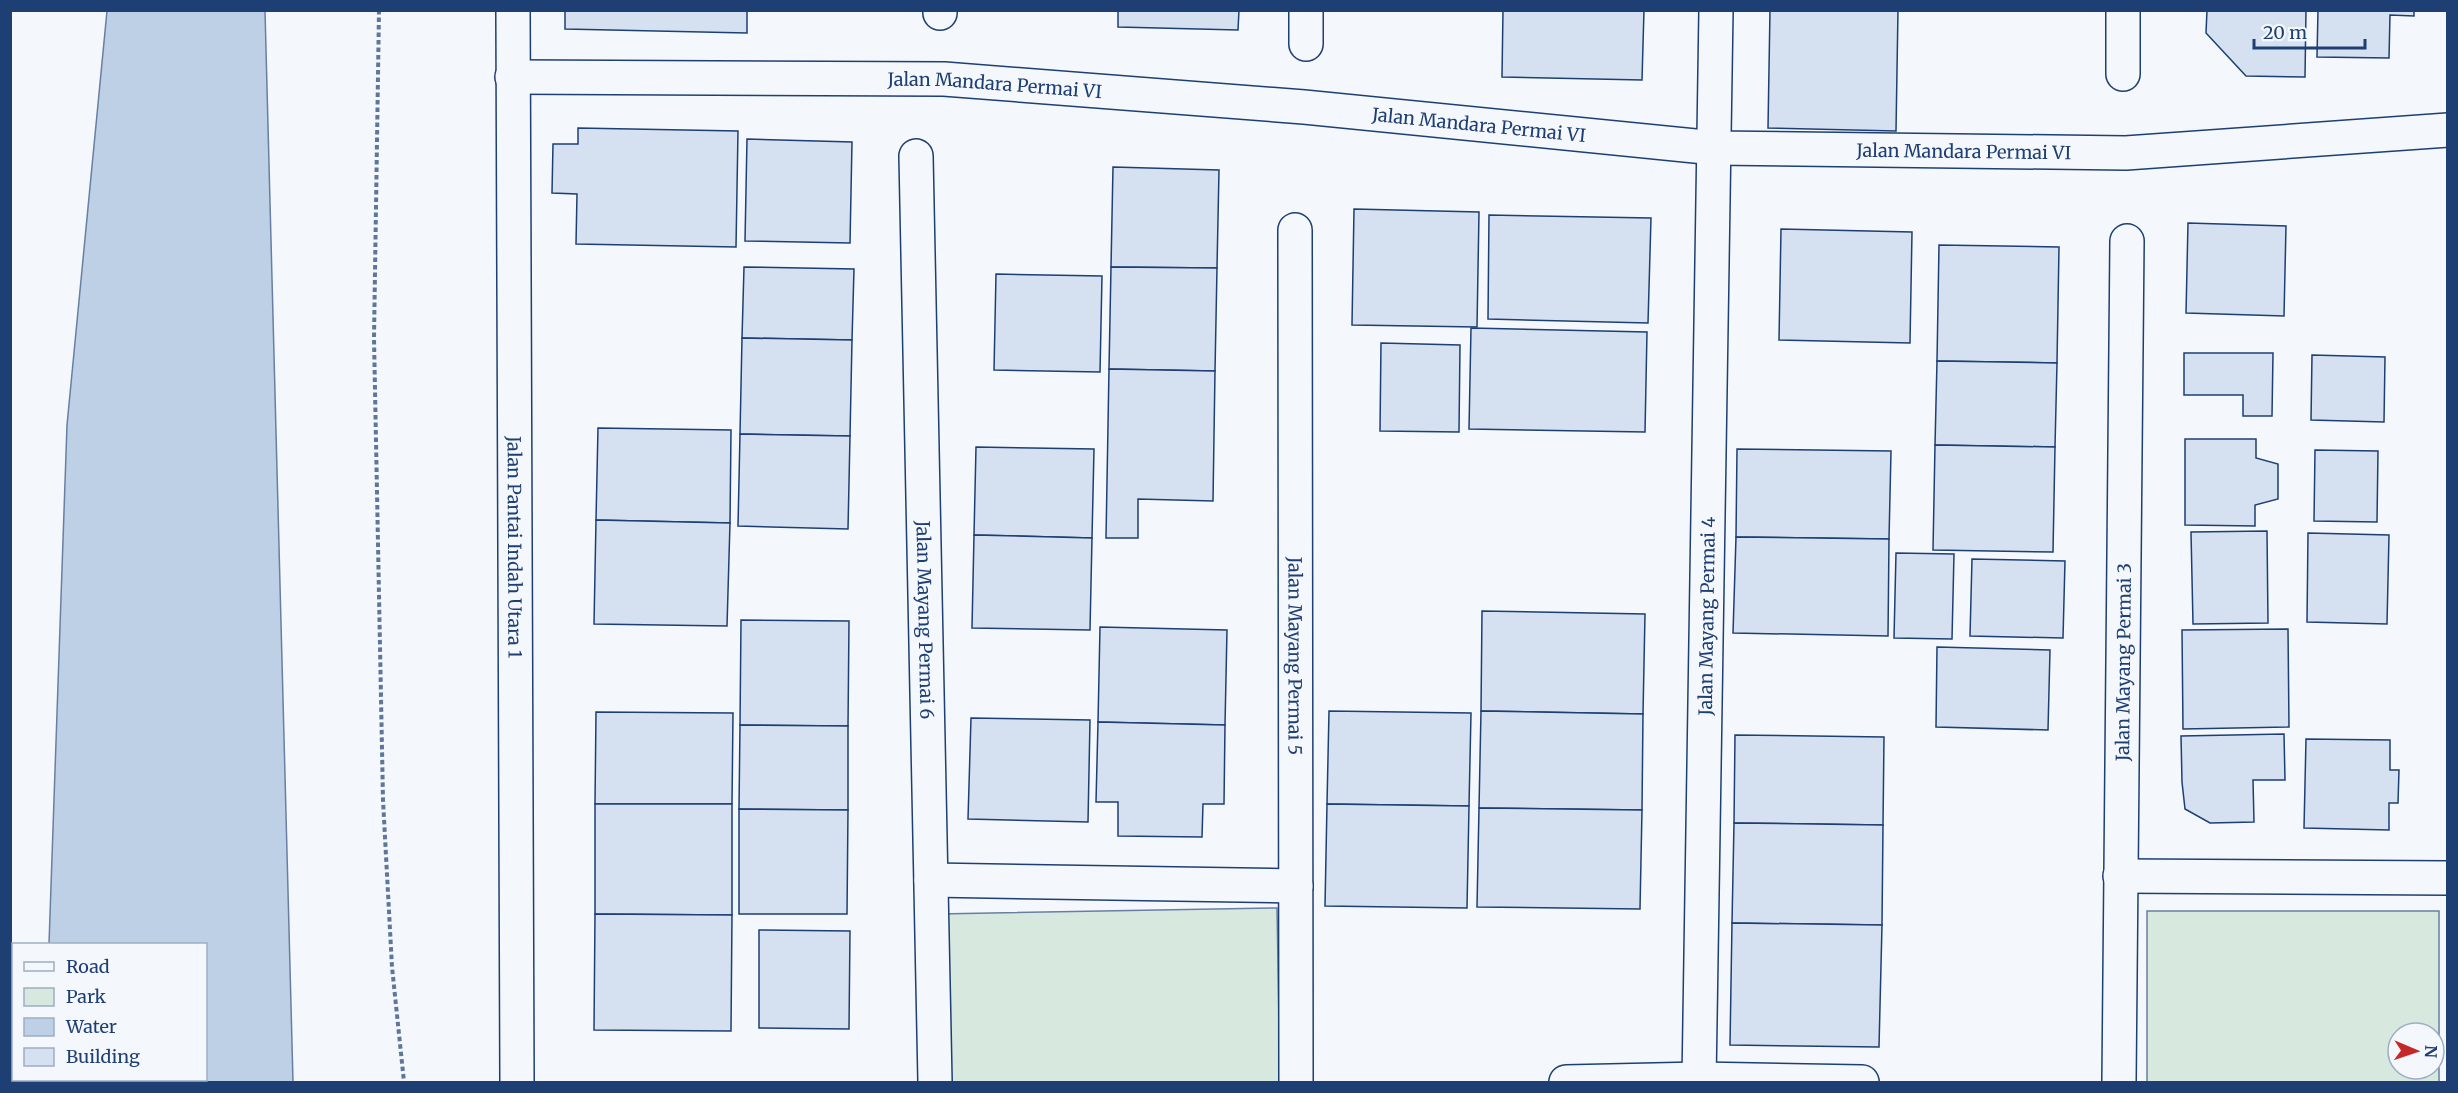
<svg xmlns="http://www.w3.org/2000/svg" width="2458" height="1093" font-family="Merriweather,serif">
	<style>
		.green { fill: #d7e8df; stroke: #687fa3; stroke-width: 1.5; fill-rule: evenodd }
		.water { fill: #bed0e5; stroke: #687fa3; stroke-width: 1.5 }
		.building { fill: #d5e0f0; stroke: #1d3f73; stroke-width: 1.5 }
		.lines { fill: none; stroke-linecap: round; stroke-linejoin: round }
		.street-casing { stroke: #1d3f73; stroke-width: 36 }
		.path { stroke: #5e769c; stroke-width: 4; stroke-dasharray: 4.5 3; stroke-linecap: butt }
		.street { stroke: #f4f7fb; stroke-width: 33 }
		.labels { text-anchor: middle; dominant-baseline: central; stroke-width: 4.5; stroke-linejoin: round; paint-order: stroke }
		.street-label { font-size: 18px; fill: #1d3f73; stroke: #f4f7fb }
	</style>
	<rect width="100%" height="100%" fill="#f4f7fb"/>
	<g class="green">
		<polygon points="1277,908 1280,1082 941,1082 938,914"/>
		<path d="M 2147,911 L 2439,911 L 2439,1082 L 2147,1082 ZM 2398,1033 L 2434,1033 L 2434,1069 L 2398,1069 Z"/>
	</g>
	<polygon class="water" points="107,11 265,11 293,1082 44,1082 45,1080 206,1080 206,944 49,944 67,425"/>
	<g class="building">
		<polygon points="565,10 747,10 747,33 565,29"/>
		<polygon points="1118,10 1239,10 1238,30 1118,27"/>
		<polygon points="1503,10 1644,10 1642,80 1502,77"/>
		<polygon points="1770,10 1898,10 1896,131 1768,128"/>
		<polygon points="2207,10 2306,10 2305,77 2246,76 2206,33"/>
		<polygon points="2318,10 2414,10 2414,16 2390,15 2389,58 2317,57"/>
		<polygon points="578,128 738,131 736,247 576,244 577,194 552,193 553,144 578,144"/>
		<polygon points="747,139 852,142 850,243 745,241"/>
		<polygon points="1113,167 1219,170 1217,268 1111,267"/>
		<polygon points="1354,209 1479,212 1477,327 1352,325"/>
		<polygon points="1489,215 1651,218 1648,323 1488,319"/>
		<polygon points="2188,223 2286,226 2284,316 2186,313"/>
		<polygon points="1781,229 1912,232 1910,343 1779,340"/>
		<polygon points="1939,245 2059,247 2057,363 1937,361"/>
		<polygon points="744,267 854,269 852,340 742,338"/>
		<polygon points="1111,267 1217,268 1215,371 1109,369"/>
		<polygon points="996,274 1102,276 1100,372 994,370"/>
		<polygon points="1471,328 1647,332 1645,432 1469,429"/>
		<polygon points="742,338 852,340 850,436 740,434"/>
		<polygon points="1381,343 1460,345 1459,432 1380,431"/>
		<polygon points="2184,353 2273,353 2272,416 2243,416 2243,395 2184,395"/>
		<polygon points="2312,355 2385,357 2384,422 2311,420"/>
		<polygon points="1937,361 2057,363 2055,447 1935,445"/>
		<polygon points="1109,369 1215,371 1213,501 1138,499 1138,538 1106,538"/>
		<polygon points="598,428 731,430 730,523 596,520"/>
		<polygon points="740,434 850,436 848,529 738,526"/>
		<polygon points="2185,439 2256,439 2256,458 2278,464 2278,499 2255,505 2255,526 2185,525"/>
		<polygon points="1935,445 2055,447 2053,552 1933,550"/>
		<polygon points="976,447 1094,449 1092,538 974,535"/>
		<polygon points="1737,449 1891,451 1889,539 1736,537"/>
		<polygon points="2315,450 2378,451 2377,522 2314,521"/>
		<polygon points="596,520 730,523 727,626 594,624"/>
		<polygon points="2267,531 2268,623 2193,624 2191,532"/>
		<polygon points="2308,533 2389,535 2387,624 2307,622"/>
		<polygon points="974,535 1092,538 1090,630 972,628"/>
		<polygon points="1736,537 1889,539 1888,636 1733,633"/>
		<polygon points="1896,553 1954,554 1952,639 1894,638"/>
		<polygon points="1972,559 2065,561 2063,638 1970,636"/>
		<polygon points="1482,611 1645,614 1643,714 1481,711"/>
		<polygon points="741,620 849,621 848,726 740,725"/>
		<polygon points="1100,627 1227,630 1225,725 1098,722"/>
		<polygon points="2288,629 2289,727 2183,729 2182,630"/>
		<polygon points="1937,647 2050,650 2048,730 1936,727"/>
		<polygon points="1329,711 1471,713 1469,806 1327,804"/>
		<polygon points="1481,711 1643,714 1642,810 1479,808"/>
		<polygon points="596,712 733,713 732,804 595,804"/>
		<polygon points="971,718 1090,720 1088,822 968,819"/>
		<polygon points="1098,722 1225,725 1224,804 1203,804 1202,837 1118,836 1118,802 1096,802"/>
		<polygon points="740,725 848,726 848,810 739,809"/>
		<polygon points="2284,734 2285,780 2253,780 2254,822 2210,823 2185,809 2182,782 2181,736"/>
		<polygon points="1735,735 1884,737 1883,825 1734,823"/>
		<polygon points="2306,739 2390,740 2390,770 2399,770 2398,803 2389,803 2389,830 2304,828"/>
		<polygon points="595,804 732,804 732,915 595,914"/>
		<polygon points="1327,804 1469,806 1467,908 1325,906"/>
		<polygon points="1479,808 1642,810 1640,909 1477,907"/>
		<polygon points="739,809 848,810 847,914 739,914"/>
		<polygon points="1734,823 1883,825 1882,925 1732,923"/>
		<polygon points="595,914 732,915 731,1031 594,1030"/>
		<polygon points="1732,923 1882,925 1879,1047 1730,1045"/>
		<polygon points="759,930 850,931 849,1029 759,1028"/>
	</g>
	<g class="lines">
		<g class="street-casing">
			<g id="street">
				<path id="s1" d="M 513,10 L 517,1082"/>
				<polyline points="940,13 940,10"/>
				<polyline points="1306,44 1306,10"/>
				<polyline points="2123,74 2123,10"/>
				<path id="s2" d="M 512,77 L 944,79 L 1304,107 L 1715,148 L 2126,153 L 2448,130"/>
				<path id="s3" d="M 916,156 L 935,1082"/>
				<path id="s4" d="M 1295,230 L 1296,1082"/>
				<polyline points="2120,876 2448,878"/>
				<polyline points="931,880 1296,886"/>
				<polyline points="1566,1082 1699,1079 1862,1082"/>
				<path id="s5" d="M 1699,1082 L 1716,10"/>
				<path id="s6" d="M 2119,1082 L 2127,241"/>
			</g>
		</g>
		<polyline class="path" points="379,10 374,338 383,800 392,967 404,1082"/>
		<use href="#street" class="street"/>
	</g>
	<g class="labels">
		<g class="street-label">
			<text stroke="none"><textPath href="#s2" startOffset="483">Jalan Mandara Permai VI</textPath></text>
			<text stroke="none"><textPath href="#s2" startOffset="969">Jalan Mandara Permai VI</textPath></text>
			<text stroke="none"><textPath href="#s2" startOffset="1455">Jalan Mandara Permai VI</textPath></text>
			<text stroke="none"><textPath href="#s1" startOffset="537">Jalan Pantai Indah Utara 1</textPath></text>
			<text stroke="none"><textPath href="#s5" startOffset="466">Jalan Mayang Permai 4</textPath></text>
			<text stroke="none"><textPath href="#s3" startOffset="464">Jalan Mayang Permai 6</textPath></text>
			<text stroke="none"><textPath href="#s4" startOffset="426">Jalan Mayang Permai 5</textPath></text>
			<text stroke="none"><textPath href="#s6" startOffset="420">Jalan Mayang Permai 3</textPath></text>
		</g>
	</g>
	<rect width="2458" height="1093" fill="none" stroke="#1d3f73" stroke-width="24"/>
	<rect x="12" y="943" width="195" height="138" fill="#f4f7fb" stroke="#9eadc5" stroke-width="1.5"/>
	<rect x="24" y="962" width="30" height="9" fill="#f4f7fb" stroke="#9eadc5" stroke-width="1.5"/>
	<text x="66" y="973" font-size="18" fill="#1d3f73">Road</text>
	<rect x="24" y="988" width="30" height="18" fill="#d7e8df" stroke="#9eadc5" stroke-width="1.5"/>
	<text x="66" y="1003" font-size="18" fill="#1d3f73">Park</text>
	<rect x="24" y="1018" width="30" height="18" fill="#bed0e5" stroke="#9eadc5" stroke-width="1.5"/>
	<text x="66" y="1033" font-size="18" fill="#1d3f73">Water</text>
	<rect x="24" y="1048" width="30" height="18" fill="#d5e0f0" stroke="#9eadc5" stroke-width="1.5"/>
	<text x="66" y="1063" font-size="18" fill="#1d3f73">Building</text>
	<g transform="translate(2416 1051) rotate(92)"><circle r="28" fill="#f4f7fb" stroke="#9eadc5" stroke-width="1.5"/>
	<path d="M0-4.5L10 22L0 15L-10 22Z" fill="#c62828"/>
	<text y="-9" font-size="16" font-weight="bold" text-anchor="middle" fill="#1d3f73">N</text>
	</g>
	<path d="M2254 39v9h111v-9" fill="none" stroke="#1d3f73" stroke-width="3"/>
	<text x="2263" y="39" font-size="18" fill="#1d3f73" stroke="#f4f7fb" stroke-width="4.5" paint-order="stroke">20 m</text>
</svg>
